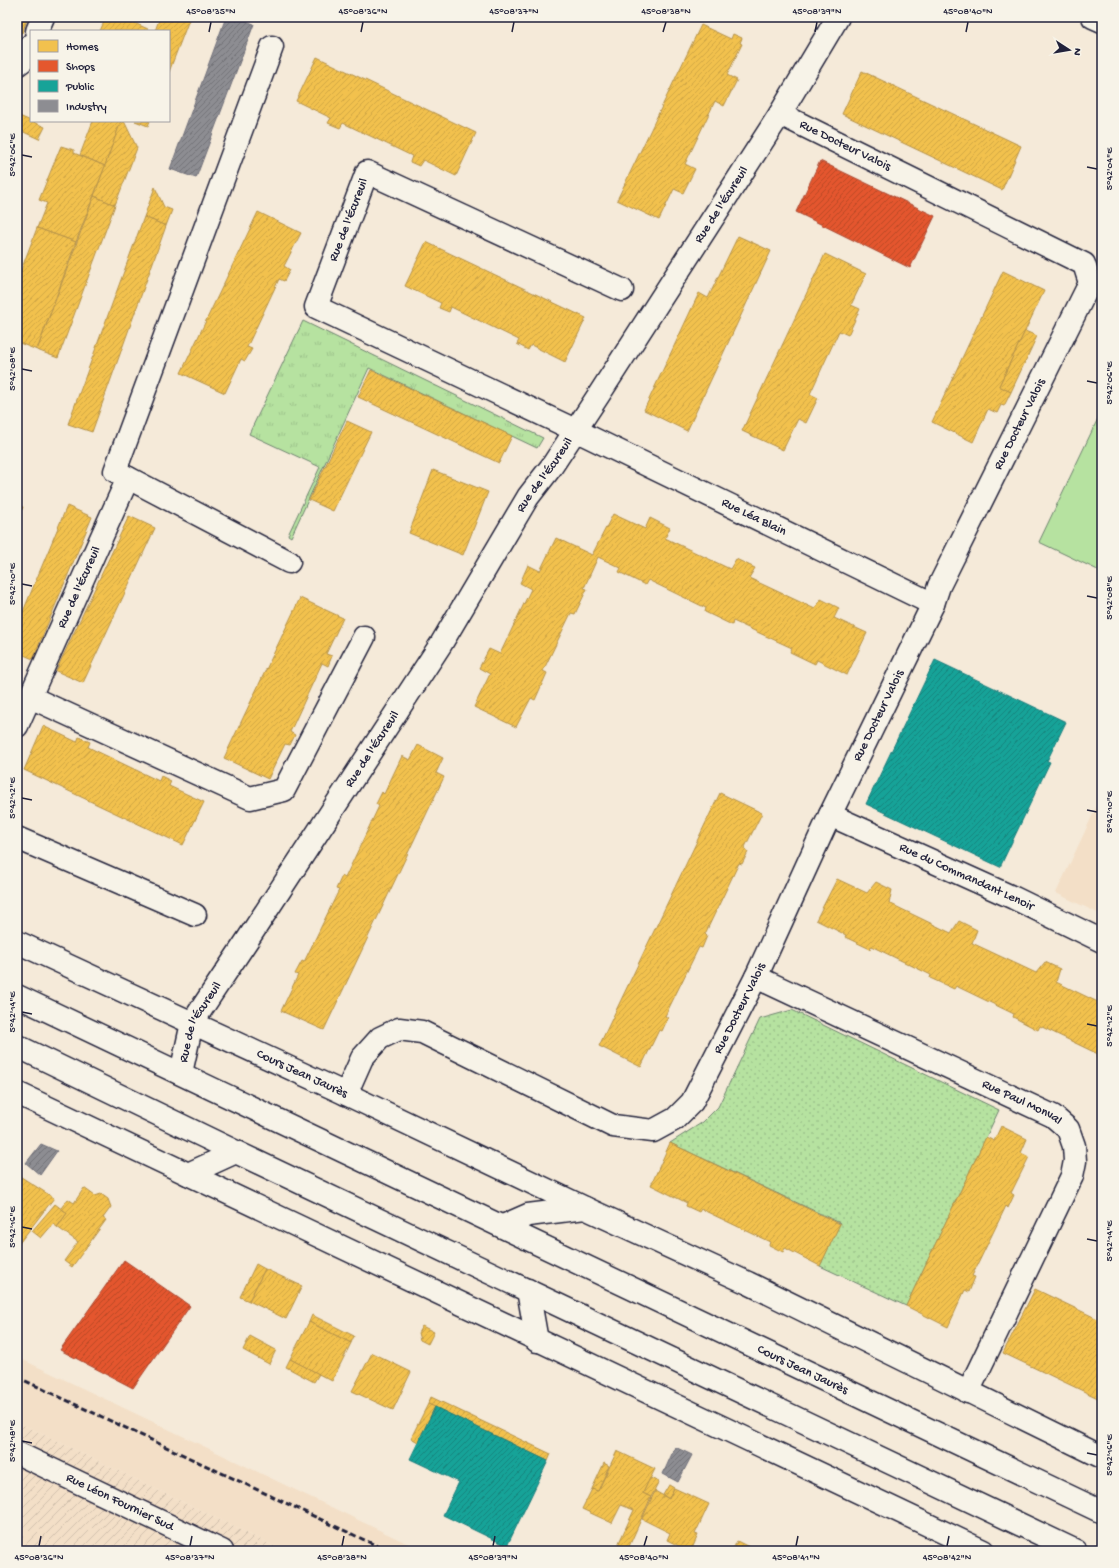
<svg xmlns="http://www.w3.org/2000/svg" width="1119" height="1568" font-family="'Gochi Hand',sans-serif">
	<style>
		.built { fill: #f3dfc7 }
		.industrial { fill: url(#industrial-furrows) }
		.grass { fill: url(#grass-tufts); stroke: #6c826e }
		.park { fill: url(#park-dots); stroke: #6c826e }
		.garden { fill: #b6e2a0; stroke: #6c826e }
		.homes { fill: url(#homes-hatch); stroke: #b49148 }
		.shops { fill: url(#shops-hatch); stroke: #aa4732 }
		.public { fill: url(#public-hatch); stroke: #1a7c7c }
		.industry { fill: url(#industry-hatch); stroke: #6d6d78 }
		.lines { fill: none; stroke-linecap: round; stroke-linejoin: round }
		.street-casing { stroke: #22223b; stroke-width: 25 }
		.primary-casing { stroke: #22223b; stroke-width: 25 }
		.street { stroke: #f7f3e8; stroke-width: 22 }
		.primary { stroke: #f7f3e8; stroke-width: 22 }
		.rail { stroke: #22223b; stroke-width: 3; stroke-dasharray: 6 3; stroke-linecap: butt }
		.ticks { fill: none; stroke: #22223b; stroke-width: 1.5 }
		.labels { text-anchor: middle; dominant-baseline: central; stroke-width: 4; stroke-linejoin: round; paint-order: stroke }
		.street-label { font-size: 13px; fill: #22223b; stroke: #f7f3e8 }
		.neatline { fill: none; stroke: #22223b; stroke-width: 1.5 }
		.ticks-label { font-size: 10px; text-anchor: middle; fill: #22223b }
	</style>
	<defs>
		<pattern id="industrial-furrows" width="10" height="10" patternUnits="userSpaceOnUse"><rect width="10" height="10" fill="#f3dfc7"/><path d="M-1 1l2-2M0 10L10 0M9 11l2-2" fill="none" stroke="#d0bfac"/></pattern>
		<pattern id="grass-tufts" width="24" height="20" patternUnits="userSpaceOnUse"><rect width="24" height="20" fill="#b6e2a0"/><path d="M3 7l-1-3M5 7V3M7 7l1-3M15 17l-1-3M17 17v-4M19 17l1-3" fill="none" stroke="#9cc28b"/></pattern>
		<pattern id="park-dots" width="8" height="8" patternUnits="userSpaceOnUse"><rect width="8" height="8" fill="#b6e2a0"/><path d="M2 2h.1M6 6h.1" fill="none" stroke="#9cc28b" stroke-width="1.8" stroke-linecap="round"/></pattern>
		<pattern id="homes-hatch" width="6" height="6" patternUnits="userSpaceOnUse"><rect width="6" height="6" fill="#f2c14e"/><path d="M-1 1l2-2M0 6l6-6M5 7l2-2" fill="none" stroke="#cfa645"/></pattern>
		<pattern id="shops-hatch" width="6" height="6" patternUnits="userSpaceOnUse"><rect width="6" height="6" fill="#e4572e"/><path d="M-1 1l2-2M0 6l6-6M5 7l2-2" fill="none" stroke="#b84828"/></pattern>
		<pattern id="public-hatch" width="6" height="6" patternUnits="userSpaceOnUse"><rect width="6" height="6" fill="#17a398"/><path d="M-1 1l2-2M0 6l6-6M5 7l2-2" fill="none" stroke="#14847d"/></pattern>
		<pattern id="industry-hatch" width="6" height="6" patternUnits="userSpaceOnUse"><rect width="6" height="6" fill="#8d8d92"/><path d="M-1 1l2-2M0 6l6-6M5 7l2-2" fill="none" stroke="#737378"/></pattern>
	</defs>
	<rect width="100%" height="100%" fill="#f5ead9"/>
	<filter id="ink" filterUnits="userSpaceOnUse"><feTurbulence type="fractalNoise" baseFrequency=".025" numOctaves="2"/><feDisplacementMap in="SourceGraphic" scale="8" xChannelSelector="R" yChannelSelector="G"/><feConvolveMatrix kernelMatrix="1 2 1 2 8 2 1 2 1" color-interpolation-filters="sRGB"/></filter>
	<g filter="url(#ink)">
		<g class="built">
			<polygon points="1102,795 1102,915 1056,893"/>
			<polygon points="17,1357 423,1551 284,1551 17,1422"/>
		</g>
		<polygon class="industrial" points="17,1422 284,1551 17,1551"/>
		<polygon class="grass" points="303,321 543,438 537,448 369,368 291,537 288,535 320,467 249,434"/>
		<polygon class="park" points="792,1010 999,1110 906,1306 820,1266 840,1223 670,1143 703,1122 718,1107 760,1019"/>
		<polygon class="garden" points="1102,410 1102,572 1039,542"/>
		<g class="homes">
			<polygon points="17,17 28,17 22,33 17,31"/>
			<polygon points="106,17 121,17 148,29 147,31 100,31"/>
			<polygon points="160,17 190,17 169,72 169,31 155,31"/>
			<polygon points="701,25 731,39 733,34 742,38 740,43 742,44 727,75 737,80 724,106 715,101 685,164 695,169 683,193 674,189 659,220 617,200"/>
			<polygon points="317,57 476,133 456,176 423,160 419,166 410,162 412,156 343,123 340,128 328,123 331,118 296,101"/>
			<polygon points="862,71 1021,146 1002,190 842,114"/>
			<polygon points="17,115 45,127 39,139 17,129"/>
			<polygon points="93,121 121,121 105,166 80,155"/>
			<polygon points="121,121 124,121 137,148 115,205 94,196"/>
			<polygon points="135,121 150,121 148,126"/>
			<polygon points="61,146 74,150 74,153 105,166 76,242 37,228 47,203 39,200"/>
			<polygon points="155,187 164,207 172,210 166,226 144,217"/>
			<polygon points="94,196 115,205 58,358 37,350"/>
			<polygon points="258,212 301,233 284,266 290,270 284,281 279,279 247,347 252,349 245,361 241,359 225,393 181,373"/>
			<polygon points="144,217 166,226 92,432 68,424"/>
			<polygon points="37,228 76,242 37,350 17,342 17,281"/>
			<polygon points="738,236 771,251 687,431 644,410 699,293 708,298"/>
			<polygon points="426,242 586,318 565,362 531,345 528,350 517,344 519,340 451,307 449,312 439,308 441,303 405,286"/>
			<polygon points="825,254 866,274 851,305 860,309 848,335 839,331 810,394 818,398 806,423 798,419 783,450 742,431"/>
			<polygon points="1003,271 1044,291 999,386 1011,392 1004,406 1001,405 997,413 988,409 973,442 932,422"/>
			<polygon points="1025,331 1037,336 1011,392 999,386"/>
			<polygon points="371,370 512,436 499,463 358,397"/>
			<polygon points="347,421 371,432 333,511 309,500"/>
			<polygon points="433,470 488,492 463,555 409,533"/>
			<polygon points="17,505 23,507 17,521"/>
			<polygon points="67,506 92,517 33,659 17,652 17,626"/>
			<polygon points="613,514 645,529 650,518 670,528 665,538 730,569 736,559 755,568 749,578 815,609 821,599 839,608 834,618 867,633 847,675 817,660 815,664 790,652 792,648 733,621 732,625 705,612 706,608 648,580 645,585 619,572 621,568 598,557 584,588 587,589 575,614 571,613 543,671 547,673 535,700 531,698 516,727 474,707 490,674 479,668 489,649 500,654 531,589 520,583 528,565 540,571 556,538 592,555"/>
			<polygon points="129,516 155,528 83,683 56,671"/>
			<polygon points="300,598 343,618 326,654 332,656 328,666 322,663 290,732 295,735 290,745 285,744 268,779 224,758"/>
			<polygon points="43,726 77,742 79,737 90,742 88,747 159,781 161,776 171,781 169,786 204,802 183,845 24,770"/>
			<polygon points="418,745 443,758 436,773 444,777 324,1030 281,1011 298,975 295,974 302,961 304,962 339,890 336,889 342,876 345,878 379,806 376,804 382,792 384,794 402,756 410,760"/>
			<polygon points="720,793 762,813 744,849 748,852 742,864 739,863 705,934 707,936 702,948 699,947 665,1016 668,1018 662,1031 659,1030 641,1067 599,1046"/>
			<polygon points="837,879 867,893 876,882 892,890 889,903 951,933 959,921 977,930 972,943 1036,973 1045,962 1060,969 1056,982 1102,1004 1102,1060 1097,1057 1098,1054 1040,1026 1038,1030 1013,1017 1014,1014 956,986 954,989 930,978 931,975 871,946 870,949 845,937 846,935 816,920"/>
			<polygon points="1001,1126 1027,1139 1021,1153 1029,1157 1011,1193 1014,1195 1008,1208 1006,1206 972,1276 975,1277 969,1292 965,1290 948,1327 906,1306 986,1137 994,1141"/>
			<polygon points="670,1143 840,1224 820,1266 785,1248 783,1252 769,1245 770,1242 701,1209 699,1212 686,1206 687,1203 651,1185"/>
			<polygon points="18,1175 54,1198 17,1246 17,1227 19,1224 17,1223 17,1177"/>
			<polygon points="84,1188 95,1196 101,1194 108,1199 111,1207 103,1218 106,1220 72,1267 64,1261 78,1242 57,1227 67,1213 61,1208 68,1199 74,1203"/>
			<polygon points="55,1204 67,1213 57,1227 53,1224 41,1238 32,1231"/>
			<polygon points="256,1264 265,1269 249,1301 240,1297"/>
			<polygon points="265,1269 302,1286 286,1319 249,1301"/>
			<polygon points="1035,1289 1102,1321 1102,1400 1003,1353"/>
			<polygon points="312,1315 354,1336 351,1343 309,1322"/>
			<polygon points="309,1322 351,1343 332,1381 290,1359"/>
			<polygon points="422,1326 434,1332 428,1344 420,1340 418,1333"/>
			<polygon points="250,1336 276,1350 269,1364 243,1350"/>
			<polygon points="372,1353 411,1372 393,1410 352,1391"/>
			<polygon points="290,1359 319,1374 314,1382 286,1367"/>
			<polygon points="431,1397 551,1454 548,1461 428,1404"/>
			<polygon points="428,1404 435,1407 418,1442 411,1438"/>
			<polygon points="617,1451 655,1469 643,1493 651,1497 627,1551 617,1547 634,1510 621,1505 612,1523 582,1509 592,1489 598,1491"/>
			<polygon points="604,1463 609,1466 598,1491 592,1489"/>
			<polygon points="650,1478 659,1482 651,1497 643,1493"/>
			<polygon points="669,1485 674,1488 669,1499 663,1495"/>
			<polygon points="674,1488 709,1504 695,1534 698,1535 691,1551 689,1551 667,1540 670,1533 642,1519 655,1491 669,1499"/>
			<polygon points="737,1541 755,1550 758,1551 732,1551"/>
		</g>
		<g class="shops">
			<polygon points="820,161 935,216 910,268 796,212"/>
			<polygon points="124,1260 190,1306 133,1388 60,1350"/>
		</g>
		<g class="public">
			<polygon points="935,660 1066,722 1047,761 1050,762 1000,867 866,804"/>
			<polygon points="435,1407 548,1461 507,1546 443,1515 459,1482 410,1459"/>
		</g>
		<g class="industry">
			<polygon points="226,17 236,17 254,24 196,178 170,169"/>
			<polygon points="41,1144 57,1151 40,1175 26,1163"/>
			<polygon points="675,1447 692,1455 678,1482 663,1474"/>
		</g>
		<g class="lines">
			<g class="street-casing">
				<g id="street">
					<polyline points="1093,17 1102,21"/>
					<polyline points="37,31 43,17"/>
					<polyline points="272,47 115,471 289,562"/>
					<polyline points="17,65 26,58 31,45"/>
					<path id="s1" d="M 622,290 L 367,172 L 316,307 L 575,430 L 933,604"/>
					<polyline points="30,697 250,798 284,790 364,637"/>
					<path id="s2" d="M 17,726 L 128,478"/>
					<path id="s3" d="M 830,815 L 1014,898 L 1102,941"/>
					<polyline points="17,838 195,915"/>
					<path id="s4" d="M 17,942 L 346,1094 L 585,1208 L 748,1283 L 1102,1457"/>
					<path id="s5" d="M 756,977 L 1053,1116 L 1068,1129 L 1074,1146 L 1075,1161 L 1072,1176 L 968,1392"/>
					<path id="s6" d="M 181,1073 L 192,1023 L 248,939 L 441,644 L 528,497 L 552,466 L 600,393 L 780,114 L 838,17"/>
					<polyline points="17,1093 983,1551"/>
					<path id="s7" d="M 346,1094 L 362,1058 L 380,1038 L 399,1029 L 422,1032 L 613,1126 L 653,1131 L 675,1119 L 692,1102 L 756,977 L 830,815 L 933,604 L 939,586 L 1090,283 L 1084,264 L 780,114"/>
					<polyline points="188,1174 236,1152"/>
					<polyline points="503,1226 528,1215 585,1208"/>
					<polyline points="528,1290 537,1341"/>
					<path id="s8" d="M 17,1453 L 222,1551"/>
				</g>
			</g>
			<g class="primary-casing">
				<g id="primary">
					<path id="s9" d="M 17,996 L 1102,1512"/>
					<polyline points="17,1046 236,1152 1076,1551"/>
				</g>
			</g>
			<use href="#street" class="street"/>
			<use href="#primary" class="primary"/>
			<polyline class="rail" points="17,1377 388,1551"/>
		</g>
	</g>
	<path class="ticks" d="M 209,32 L 211,22M 361,32 L 363,22M 512,32 L 514,22M 663,32 L 666,22M 815,32 L 817,22M 966,32 L 968,22M 22,155 L 32,157M 1087,167 L 1097,169M 22,369 L 32,371M 1087,381 L 1097,383M 22,584 L 32,586M 1087,596 L 1097,598M 22,798 L 32,800M 1087,810 L 1097,812M 22,1012 L 32,1014M 1087,1024 L 1097,1026M 22,1227 L 32,1229M 1087,1239 L 1097,1241M 22,1441 L 32,1443M 1087,1453 L 1097,1455M 39,1546 L 41,1536M 190,1546 L 192,1536M 342,1546 L 344,1536M 493,1546 L 495,1536M 644,1546 L 647,1536M 796,1546 L 798,1536M 947,1546 L 949,1536"/>
	<g class="labels">
		<g class="street-label">
			<text transform="translate(845 146) rotate(26)">Rue Docteur Valois</text>
			<text stroke="none"><textPath href="#s6" startOffset="1026">Rue de l'Écureuil</textPath></text>
			<text transform="translate(349 220) rotate(-69)">Rue de l'Écureuil</text>
			<text stroke="none"><textPath href="#s7" startOffset="1166">Rue Docteur Valois</textPath></text>
			<text stroke="none"><textPath href="#s6" startOffset="703">Rue de l'Écureuil</textPath></text>
			<text stroke="none"><textPath href="#s1" startOffset="911">Rue Léa Blain</textPath></text>
			<text stroke="none"><textPath href="#s2" startOffset="152">Rue de l'Écureuil</textPath></text>
			<text stroke="none"><textPath href="#s7" startOffset="842">Rue Docteur Valois</textPath></text>
			<text stroke="none"><textPath href="#s6" startOffset="379">Rue de l'Écureuil</textPath></text>
			<text stroke="none"><textPath href="#s3" startOffset="150">Rue du Commandant Lenoir</textPath></text>
			<text stroke="none"><textPath href="#s7" startOffset="518">Rue Docteur Valois</textPath></text>
			<text stroke="none"><textPath href="#s6" startOffset="55">Rue de l'Écureuil</textPath></text>
			<text stroke="none"><textPath href="#s4" startOffset="314">Cours Jean Jaurès</textPath></text>
			<text stroke="none"><textPath href="#s5" startOffset="294">Rue Paul Monval</textPath></text>
			<text stroke="none"><textPath href="#s9" startOffset="870">Cours Jean Jaurès</textPath></text>
			<text stroke="none"><textPath href="#s8" startOffset="114">Rue Léon Fournier Sud</textPath></text>
		</g>
	</g>
	<rect width="1119" height="1568" fill="none" stroke="#f7f3e8" stroke-width="44"/>
	<rect x="30" y="30" width="140" height="92" fill="#f7f3e8" stroke="#a29fa3"/>
	<rect x="38" y="40" width="20" height="12" fill="#f2c14e" stroke="#a29fa3"/>
	<text x="66" y="50" font-size="12" fill="#22223b">Homes</text>
	<rect x="38" y="60" width="20" height="12" fill="#e4572e" stroke="#a29fa3"/>
	<text x="66" y="70" font-size="12" fill="#22223b">Shops</text>
	<rect x="38" y="80" width="20" height="12" fill="#17a398" stroke="#a29fa3"/>
	<text x="66" y="90" font-size="12" fill="#22223b">Public</text>
	<rect x="38" y="100" width="20" height="12" fill="#8d8d92" stroke="#a29fa3"/>
	<text x="66" y="110" font-size="12" fill="#22223b">Industry</text>
	<g transform="translate(1069 50) rotate(102)" stroke="#f7f3e8" stroke-width="3" paint-order="stroke">
	<path d="M0-3L7 15L0 10L-7 15Z" fill="#22223b"/>
	<text y="-6" font-size="11" font-weight="bold" text-anchor="middle" fill="#22223b">N</text>
	</g>
	<rect x="22" y="22" width="1075" height="1524" class="neatline"/>
	<g class="ticks-label">
		<text x="211" y="14">45°08'35"N</text>
		<text x="363" y="14">45°08'36"N</text>
		<text x="514" y="14">45°08'37"N</text>
		<text x="666" y="14">45°08'38"N</text>
		<text x="817" y="14">45°08'39"N</text>
		<text x="968" y="14">45°08'40"N</text>
		<text transform="translate(11 155) rotate(-90)" y="4">5°42'06"E</text>
		<text transform="translate(1108 169) rotate(-90)" y="4">5°42'04"E</text>
		<text transform="translate(11 369) rotate(-90)" y="4">5°42'08"E</text>
		<text transform="translate(1108 383) rotate(-90)" y="4">5°42'06"E</text>
		<text transform="translate(11 584) rotate(-90)" y="4">5°42'10"E</text>
		<text transform="translate(1108 598) rotate(-90)" y="4">5°42'08"E</text>
		<text transform="translate(11 798) rotate(-90)" y="4">5°42'12"E</text>
		<text transform="translate(1108 812) rotate(-90)" y="4">5°42'10"E</text>
		<text transform="translate(11 1012) rotate(-90)" y="4">5°42'14"E</text>
		<text transform="translate(1108 1026) rotate(-90)" y="4">5°42'12"E</text>
		<text transform="translate(11 1227) rotate(-90)" y="4">5°42'16"E</text>
		<text transform="translate(1108 1241) rotate(-90)" y="4">5°42'14"E</text>
		<text transform="translate(11 1441) rotate(-90)" y="4">5°42'18"E</text>
		<text transform="translate(1108 1455) rotate(-90)" y="4">5°42'16"E</text>
		<text x="39" y="1560">45°08'36"N</text>
		<text x="190" y="1560">45°08'37"N</text>
		<text x="342" y="1560">45°08'38"N</text>
		<text x="493" y="1560">45°08'39"N</text>
		<text x="644" y="1560">45°08'40"N</text>
		<text x="796" y="1560">45°08'41"N</text>
		<text x="947" y="1560">45°08'42"N</text>
	</g>
</svg>
